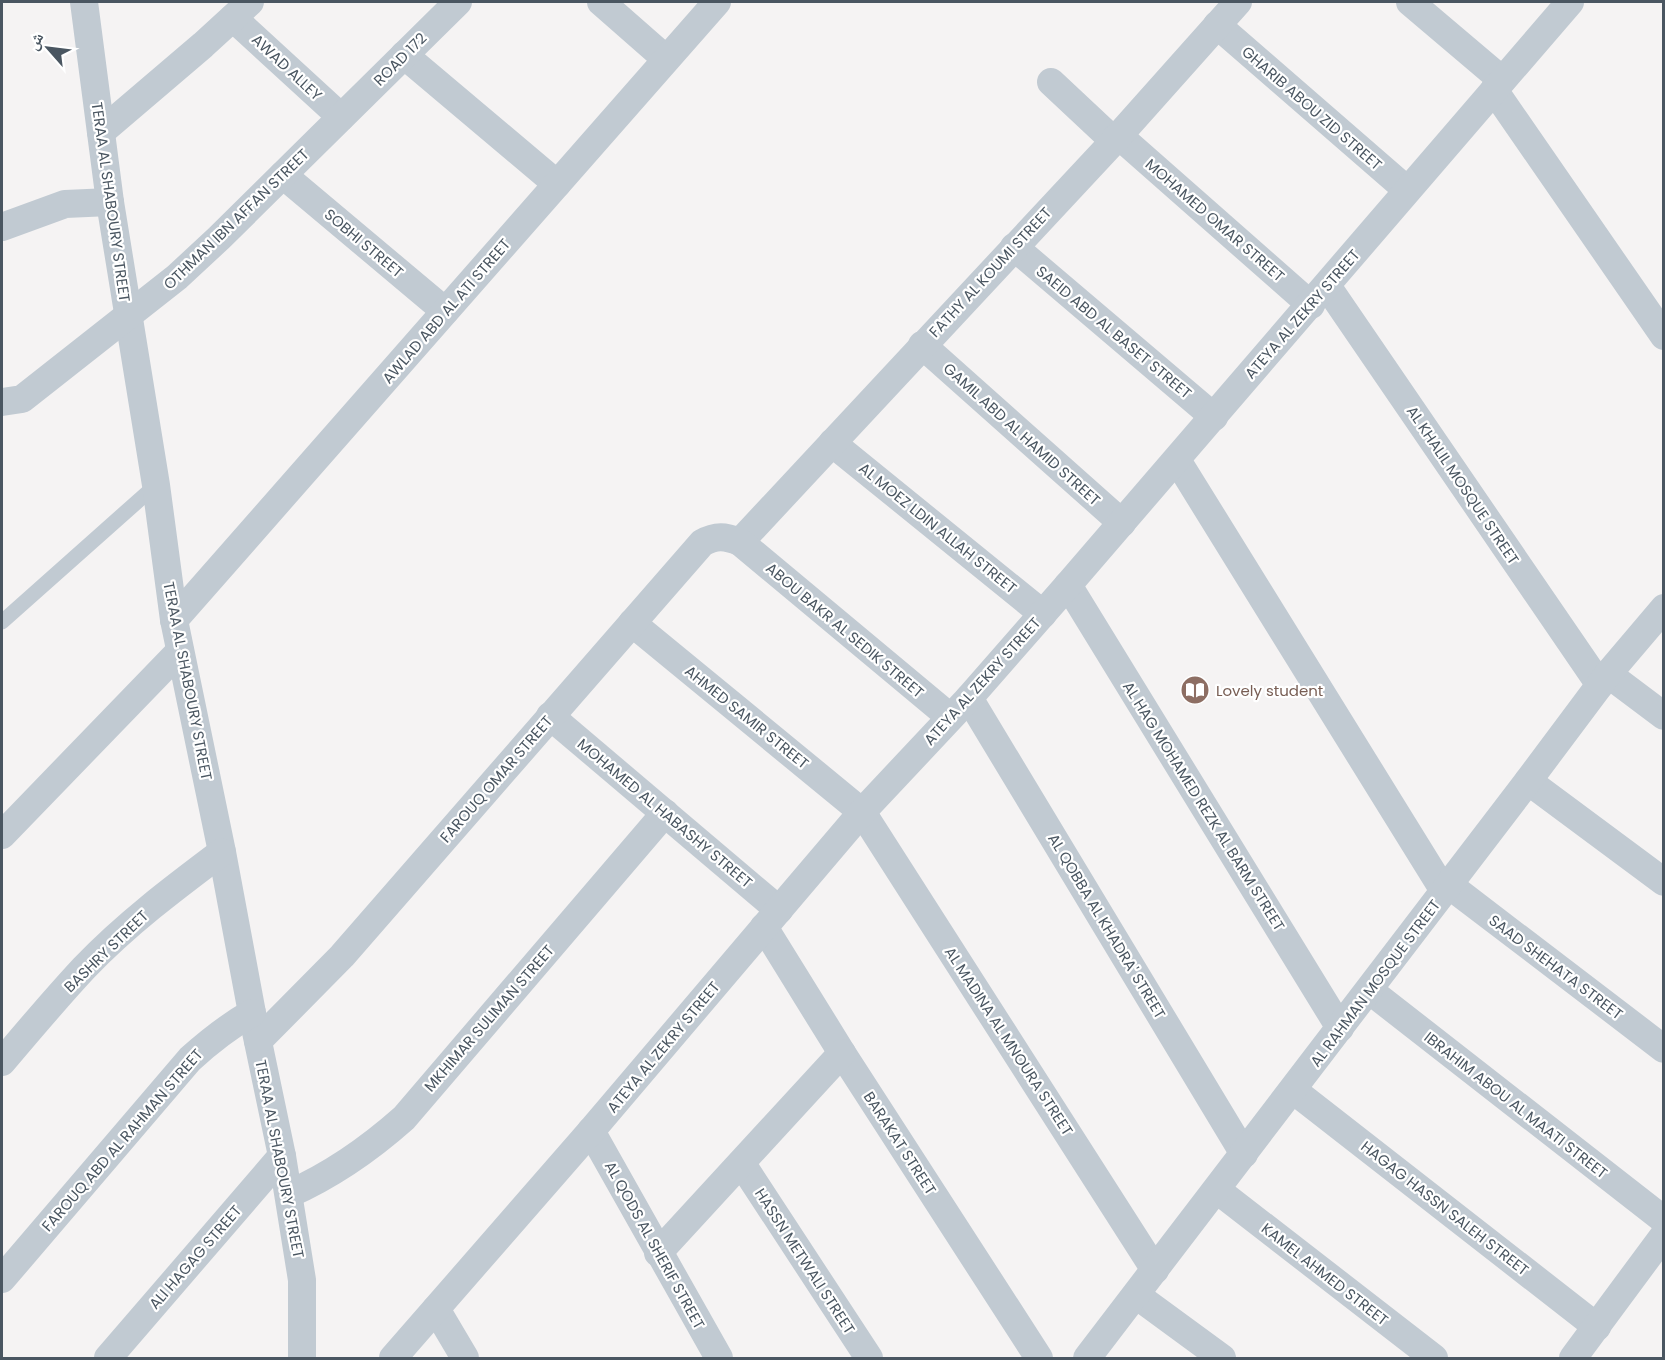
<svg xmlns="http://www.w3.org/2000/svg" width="1665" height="1360" font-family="Poppins,'Noto Naskh Arabic',sans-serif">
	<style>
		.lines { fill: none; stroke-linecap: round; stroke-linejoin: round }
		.lane { stroke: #c1cad2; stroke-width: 15 }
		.street { stroke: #c1cad2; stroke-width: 28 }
		.labels { text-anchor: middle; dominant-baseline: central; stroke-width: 4.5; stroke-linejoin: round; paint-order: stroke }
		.street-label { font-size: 15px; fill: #4a5661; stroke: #fff }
		.education-label { font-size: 15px; fill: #785e54; stroke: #fff; text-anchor: start }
	</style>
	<rect width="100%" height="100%" fill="#f5f3f3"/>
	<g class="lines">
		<polyline class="lane" points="2,622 156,485"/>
		<g class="street">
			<polyline points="84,2 110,202 156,485 174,620 222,852 252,1013 282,1156 302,1280 302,1358"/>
			<polyline points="601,2 666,59"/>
			<polyline points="1410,2 1502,80"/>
			<polyline points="233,18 341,117"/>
			<polyline points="1217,25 1407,190"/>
			<polyline points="404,55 557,184"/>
			<polyline points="1051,82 1114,141"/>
			<polyline points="1494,90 1664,336"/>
			<polyline points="101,132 203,45 250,2"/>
			<polyline points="1118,135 1311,305"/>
			<polyline points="283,175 445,311"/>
			<polyline points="2,227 65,204 110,202"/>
			<polyline points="1014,247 1214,417"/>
			<polyline points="1327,286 1600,685"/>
			<polyline points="922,345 1122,523"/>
			<polyline points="2,402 22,399 177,277 219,238 458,2"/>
			<polyline points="832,443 1043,614"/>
			<polyline points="1177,460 1444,891"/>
			<polyline points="740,542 1114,141 1238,2"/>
			<polyline points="1068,585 1340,1028"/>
			<polyline points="174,620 717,2"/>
			<polyline points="632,623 862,812 1155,1270"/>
			<polyline points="1608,674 1664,716"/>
			<polyline points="969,698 1244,1154"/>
			<polyline points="550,716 779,910"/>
			<polyline points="1528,781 1664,882"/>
			<polyline points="2,835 180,651"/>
			<polyline points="1449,885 1664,1049"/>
			<polyline points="764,927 842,1053 1039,1358"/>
			<polyline points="1369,990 1664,1220"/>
			<path d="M 258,1041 L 342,956 L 702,543 C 716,535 725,536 740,542 L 950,717"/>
			<path d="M 2,1062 C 29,1030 56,998 84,968 C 126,924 174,888 222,852"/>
			<polyline points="1293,1090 1597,1327"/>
			<polyline points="591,1131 719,1358"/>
			<polyline points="742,1164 869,1358"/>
			<polyline points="1217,1190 1434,1358"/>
			<path d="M 289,1194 C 332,1175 368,1150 404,1118 L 665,813"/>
			<polyline points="658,1253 842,1053"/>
			<path d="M 2,1279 L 190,1059 C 210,1041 229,1026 252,1013"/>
			<polyline points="1136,1295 1222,1358"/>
			<polyline points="436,1309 465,1358"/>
			<polyline points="108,1358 282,1156"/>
			<polyline points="393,1358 591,1131 862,812 969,698 1068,585 1570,2"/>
			<polyline points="1087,1358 1528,781 1608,674 1664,608"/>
			<polyline points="1573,1358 1664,1235"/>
		</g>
	</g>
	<defs>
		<g id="library-disc" transform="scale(1.5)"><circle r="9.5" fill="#8d6e63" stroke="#fff"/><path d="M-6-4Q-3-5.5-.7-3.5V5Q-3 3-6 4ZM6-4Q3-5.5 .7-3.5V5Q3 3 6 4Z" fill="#fff"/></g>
	</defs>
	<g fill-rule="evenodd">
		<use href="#library-disc" x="1195" y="690"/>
	</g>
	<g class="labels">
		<g class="street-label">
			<text transform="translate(400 59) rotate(-45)">ROAD 172</text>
			<text transform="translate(287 67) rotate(43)">AWAD ALLEY</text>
			<text transform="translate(1312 108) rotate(41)">GHARIB ABOU ZID STREET</text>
			<text transform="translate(111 202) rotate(82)">TERAA AL SHABOURY STREET</text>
			<text transform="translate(236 219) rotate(-44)">OTHMAN IBN AFFAN STREET</text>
			<text transform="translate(1215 220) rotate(41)">MOHAMED OMAR STREET</text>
			<text transform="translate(364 243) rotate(40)">SOBHI STREET</text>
			<text transform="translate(990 272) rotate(-47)">FATHY AL KOUMI STREET</text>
			<text transform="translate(446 311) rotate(-49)">AWLAD ABD AL ATI STREET</text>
			<text transform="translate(1302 314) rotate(-49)">ATEYA AL ZEKRY STREET</text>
			<text transform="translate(1114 332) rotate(40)">SAEID ABD AL BASET STREET</text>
			<text transform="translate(1022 434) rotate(42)">GAMIL ABD AL HAMID STREET</text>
			<text transform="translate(1463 485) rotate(56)">AL KHALIL MOSQUE STREET</text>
			<text transform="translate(938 528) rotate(39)">AL MOEZ LDIN ALLAH STREET</text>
			<text transform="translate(845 630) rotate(40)">ABOU BAKR AL SEDIK STREET</text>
			<text transform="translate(188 681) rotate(79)">TERAA AL SHABOURY STREET</text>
			<text transform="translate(982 681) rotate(-48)">ATEYA AL ZEKRY STREET</text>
			<text transform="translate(747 717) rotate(39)">AHMED SAMIR STREET</text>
			<text transform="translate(496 779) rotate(-49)">FAROUQ OMAR STREET</text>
			<text transform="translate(1204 806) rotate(58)">AL HAG MOHAMED REZK AL BARM STREET</text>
			<text transform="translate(665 813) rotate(40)">MOHAMED AL HABASHY STREET</text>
			<text transform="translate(1107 926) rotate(59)">AL QOBBA AL KHADRA' STREET</text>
			<text transform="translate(106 951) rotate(-44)">BASHRY STREET</text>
			<text transform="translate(1556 967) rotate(37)">SAAD SHEHATA STREET</text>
			<text transform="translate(1375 983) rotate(-53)">AL RAHMAN MOSQUE STREET</text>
			<text transform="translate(489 1018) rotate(-49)">MKHIMAR SULIMAN STREET</text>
			<text transform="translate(1009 1041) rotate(57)">AL MADINA AL MNOURA STREET</text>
			<text transform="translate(663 1047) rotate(-50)">ATEYA AL ZEKRY STREET</text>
			<text transform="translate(1516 1105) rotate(38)">IBRAHIM ABOU AL MAATI STREET</text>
			<text transform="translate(122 1140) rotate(-49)">FAROUQ ABD AL RAHMAN STREET</text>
			<text transform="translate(900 1143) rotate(57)">BARAKAT STREET</text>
			<text transform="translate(280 1159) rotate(79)">TERAA AL SHABOURY STREET</text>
			<text transform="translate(1445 1208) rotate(38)">HAGAG HASSN SALEH STREET</text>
			<text transform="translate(655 1245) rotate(61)">AL QODS AL SHERIF STREET</text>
			<text transform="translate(195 1257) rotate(-49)">ALI HAGAG STREET</text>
			<text transform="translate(805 1261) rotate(57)">HASSN METWALI STREET</text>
			<text transform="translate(1325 1274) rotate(38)">KAMEL AHMED STREET</text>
		</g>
		<g class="education-label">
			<text x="1216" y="690">Lovely student</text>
		</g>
	</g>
	<rect width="1665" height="1360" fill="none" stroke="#4a5661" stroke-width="6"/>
	<g transform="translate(48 48) rotate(298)" stroke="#ffffff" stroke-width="4.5" paint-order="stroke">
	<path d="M0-4.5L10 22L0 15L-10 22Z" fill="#4a5661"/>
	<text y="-9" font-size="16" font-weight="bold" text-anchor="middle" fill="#4a5661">ش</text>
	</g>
</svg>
